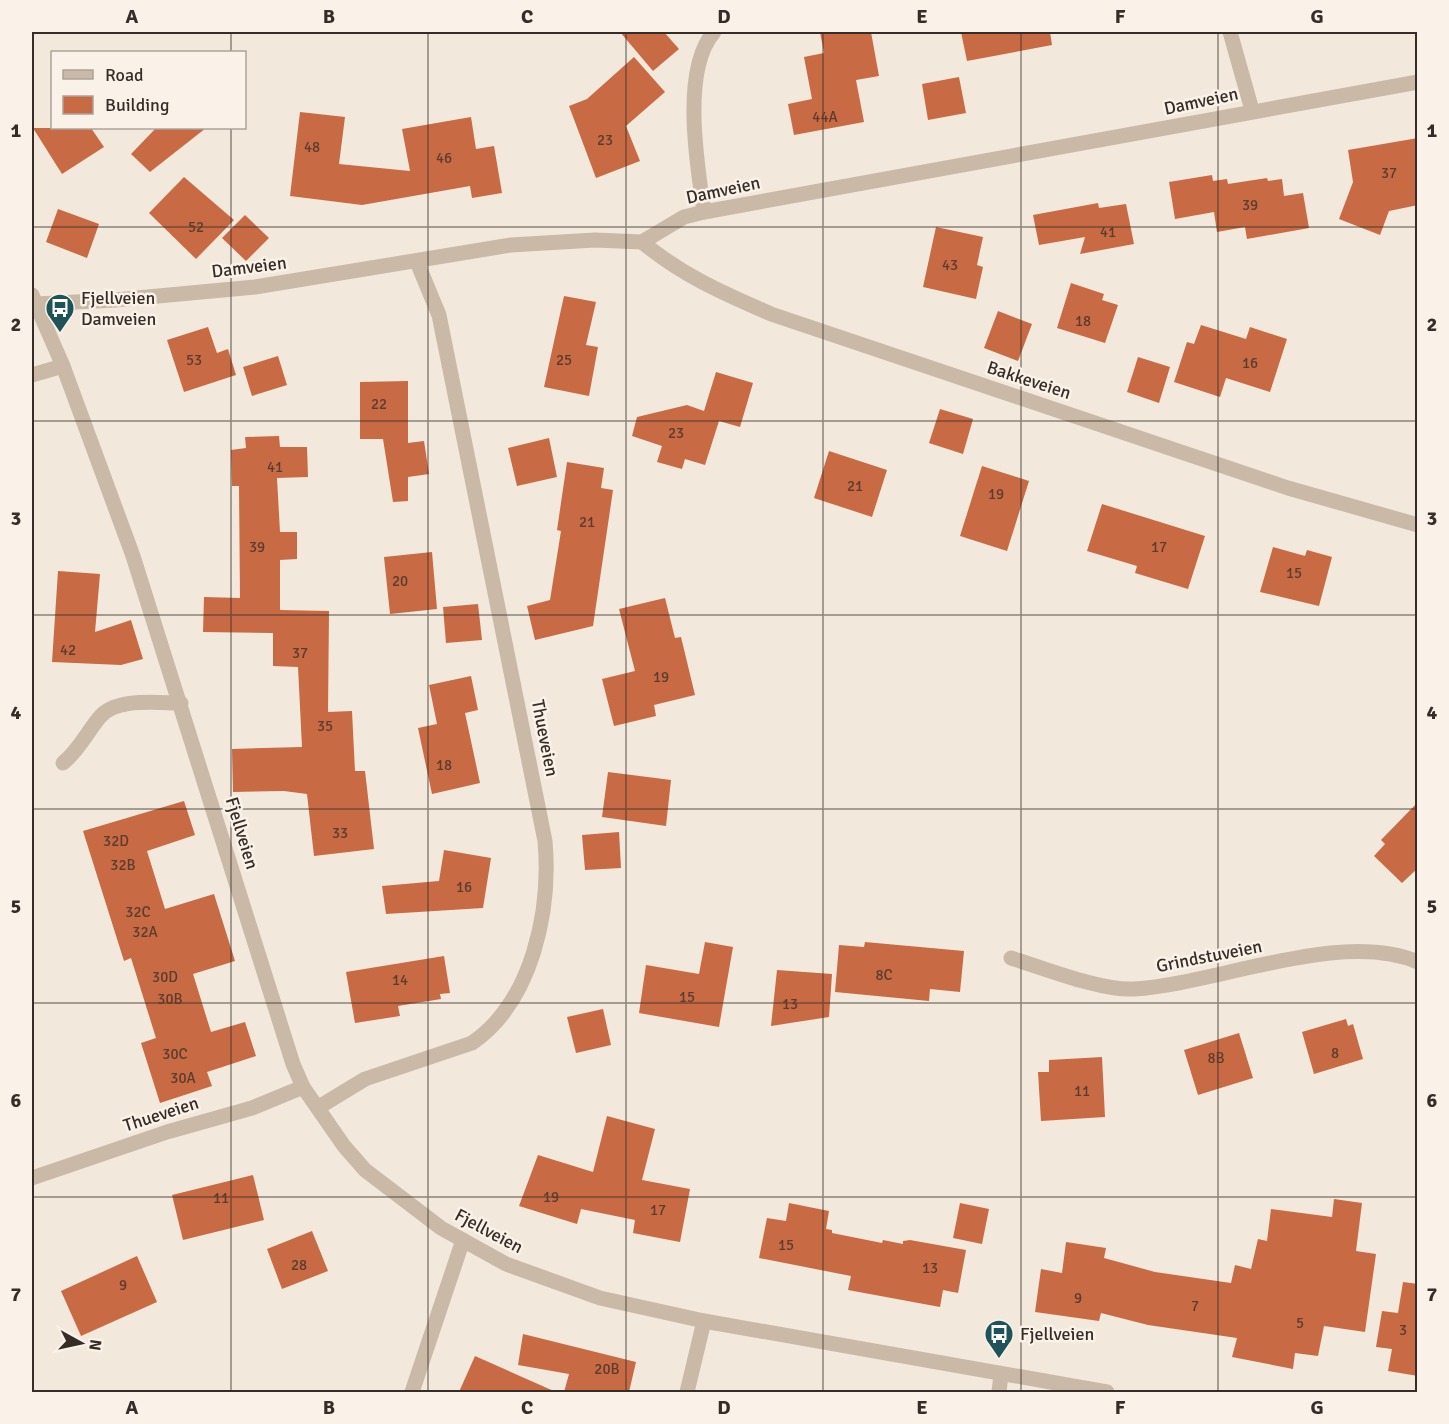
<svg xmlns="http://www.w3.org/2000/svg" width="1449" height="1424" font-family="Signika,sans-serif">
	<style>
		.building { fill: #c86a44 }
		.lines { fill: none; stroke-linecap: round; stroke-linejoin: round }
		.lane { stroke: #cbb9a7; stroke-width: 15 }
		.street { stroke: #cbb9a7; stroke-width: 15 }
		.grid { fill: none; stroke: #372d28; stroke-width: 1.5; stroke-opacity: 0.55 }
		.labels { text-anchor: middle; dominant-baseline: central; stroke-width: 5; stroke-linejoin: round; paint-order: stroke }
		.number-label { font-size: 15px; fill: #5b3c2f }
		.street-label { font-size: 18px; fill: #372d28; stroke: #faf2e8 }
		.poi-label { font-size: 18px; fill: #372d28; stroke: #faf2e8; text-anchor: start }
		.neatline { fill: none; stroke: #372d28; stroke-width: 2 }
		.grid-label { font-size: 20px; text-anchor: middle; font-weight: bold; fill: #372d28 }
	</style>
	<rect width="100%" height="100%" fill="#f2e9dc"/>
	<g class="building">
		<polygon points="620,32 664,32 679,49 653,71"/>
		<polygon points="820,32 871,32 879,76 856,80 864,122 794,135 788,104 812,99 804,57 824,53"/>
		<polygon points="961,32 1050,32 1052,45 967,61"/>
		<polygon points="634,57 665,92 626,126 640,161 596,178 569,106 587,99"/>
		<polygon points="959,77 966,113 928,120 922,84"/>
		<polygon points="300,112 345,117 339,164 410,171 402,129 471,117 476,149 494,146 502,193 472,198 470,186 362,205 290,196"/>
		<polygon points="33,128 91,128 104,147 62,174"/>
		<polygon points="156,128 206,128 150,172 131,154"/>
		<polygon points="1418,138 1418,205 1389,211 1380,235 1339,219 1353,182 1348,150"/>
		<polygon points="1212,175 1213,181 1227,179 1228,184 1267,178 1268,181 1282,179 1284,196 1303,193 1309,228 1247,239 1245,227 1217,232 1214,212 1175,219 1169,182"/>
		<polygon points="184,177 234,220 196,259 149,213"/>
		<polygon points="1098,203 1099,208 1126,204 1134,244 1080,254 1085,237 1039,245 1033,215"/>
		<polygon points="58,209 99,224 87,258 46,242"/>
		<polygon points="245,215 269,238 246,261 222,238"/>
		<polygon points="936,227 983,237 977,265 983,267 976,299 923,287"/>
		<polygon points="1071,283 1104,294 1102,300 1118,305 1105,343 1057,328"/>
		<polygon points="564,296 596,302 586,345 598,347 589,396 544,387"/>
		<polygon points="998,311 1032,324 1018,361 984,348"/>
		<polygon points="1201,325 1246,339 1250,327 1287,339 1270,392 1226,378 1220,397 1174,382 1187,342 1194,344"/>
		<polygon points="208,327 217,353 228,349 236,375 184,392 167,340"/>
		<polygon points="278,356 287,385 252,396 243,367"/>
		<polygon points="1138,357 1170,367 1159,403 1127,392"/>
		<polygon points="716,372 753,383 740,427 719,421 705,465 685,459 682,469 657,462 662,446 632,436 637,417 687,405 704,411"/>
		<polygon points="408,381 408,443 424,441 429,474 408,477 408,501 393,502 383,439 360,439 360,382"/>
		<polygon points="940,409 973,419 963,454 929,443"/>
		<polygon points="279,436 280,447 307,447 308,477 277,478 280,532 297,532 297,559 280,560 280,610 329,611 328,712 352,711 355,771 365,771 374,849 314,856 307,794 284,791 233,792 232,749 302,747 298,667 273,666 273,633 203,632 204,597 240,598 239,486 232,486 231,450 246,448 245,437"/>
		<polygon points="549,438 557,477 517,486 508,448"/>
		<polygon points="829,451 887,470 872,517 814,498"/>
		<polygon points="567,462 604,468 601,488 613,490 593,626 535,640 527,606 550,600 561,531 557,530"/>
		<polygon points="982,466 1029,481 1007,551 960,536"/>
		<polygon points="1102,504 1205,536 1188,589 1135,573 1137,566 1087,551"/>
		<polygon points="1273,547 1305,556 1307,550 1332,557 1319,606 1260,592"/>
		<polygon points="432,552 437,609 390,614 384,557"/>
		<polygon points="58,571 100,574 95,632 131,620 143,659 121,665 52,662"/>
		<polygon points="665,598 675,638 681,637 695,695 654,705 656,716 614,726 602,679 635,671 619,609"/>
		<polygon points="478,604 482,640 446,643 443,607"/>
		<polygon points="471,676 478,710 465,713 480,783 432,794 418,728 437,724 429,685"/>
		<polygon points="608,772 671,780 666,826 602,817"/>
		<polygon points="184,801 195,835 147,851 165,909 214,894 235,961 193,974 211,1032 245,1022 256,1056 207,1072 212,1086 160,1103 141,1043 156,1038 131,958 124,961 83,831"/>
		<polygon points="1418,802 1418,868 1402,883 1374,856 1385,844 1381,840"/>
		<polygon points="619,832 621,868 585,870 582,835"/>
		<polygon points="444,850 491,858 483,908 386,914 382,886 439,881"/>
		<polygon points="705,942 733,947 719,1027 639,1013 646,965 699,974"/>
		<polygon points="865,942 964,951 960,992 930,989 929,1001 835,992 839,945 864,947"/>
		<polygon points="444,956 450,993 440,994 441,999 398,1006 400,1016 355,1023 346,972"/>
		<polygon points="777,970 832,974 829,1017 771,1026"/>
		<polygon points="603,1009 611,1045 576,1053 567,1017"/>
		<polygon points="1346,1019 1348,1026 1353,1024 1363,1059 1314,1074 1302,1032"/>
		<polygon points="1239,1033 1253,1078 1198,1095 1184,1050"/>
		<polygon points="1102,1057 1105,1117 1041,1121 1038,1072 1049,1072 1049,1060"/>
		<polygon points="607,1116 655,1129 642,1180 690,1189 680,1242 633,1233 635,1220 581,1209 577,1224 519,1206 538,1155 593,1172"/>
		<polygon points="253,1175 264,1220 183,1240 172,1195"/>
		<polygon points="1334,1199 1362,1203 1356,1251 1376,1254 1365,1332 1324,1326 1318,1356 1295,1353 1293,1369 1232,1357 1237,1338 1148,1325 1101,1313 1099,1321 1035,1312 1041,1269 1062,1273 1066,1242 1106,1248 1104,1258 1155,1272 1231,1283 1235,1265 1251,1269 1258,1239 1267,1241 1271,1209 1332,1217"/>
		<polygon points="789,1203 829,1211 826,1229 832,1230 832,1233 882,1243 883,1240 903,1244 903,1241 910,1240 966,1250 958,1293 943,1290 940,1307 848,1290 851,1276 759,1258 767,1218 786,1221"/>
		<polygon points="960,1203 989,1209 982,1244 953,1238"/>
		<polygon points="312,1231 328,1271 282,1289 267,1249"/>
		<polygon points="137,1256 157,1302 81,1336 61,1291"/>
		<polygon points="1403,1282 1418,1284 1418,1376 1388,1371 1392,1349 1376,1347 1382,1311 1398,1313"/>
		<polygon points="523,1334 636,1362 629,1392 564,1392 569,1374 518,1365"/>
		<polygon points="475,1356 556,1392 459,1392"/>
	</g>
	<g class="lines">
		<g class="lane">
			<path d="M 63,763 C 79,750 86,734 99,718 C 115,697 158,703 181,703"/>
			<polyline points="412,1392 463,1240"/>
			<polyline points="687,1392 704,1321"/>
		</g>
		<g class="street">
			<polyline points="1230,32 1252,110"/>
			<path d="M 704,212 C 697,164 681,70 714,32"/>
			<path d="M 642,242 C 683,276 723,293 771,314 L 1288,488 L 1418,525"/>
			<polyline points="32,295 63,366 133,556 293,1064 303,1087 344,1146 365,1170 441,1228 506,1264 600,1298 704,1321 1107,1392"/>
			<polyline points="36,304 115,300 255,287 511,245 595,240 642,242 684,217 704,212 1418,82"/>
			<polyline points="32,375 63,366"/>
			<path d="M 1011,958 C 1044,968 1101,991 1134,989 C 1218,984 1340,929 1418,962"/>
			<path d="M 319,1107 L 365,1079 L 472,1043 C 533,1001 551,910 545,841 L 439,315 L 417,262"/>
			<polyline points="32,1178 167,1132 252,1108 303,1087"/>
			<polyline points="999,1392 1001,1375"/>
		</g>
	</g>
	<path class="grid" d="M 231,32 L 231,52M 428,32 L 428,1392M 626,32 L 626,1392M 823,32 L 823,1392M 1021,32 L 1021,1392M 1218,32 L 1218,1392M 231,128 L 231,1392M 32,227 L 1418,227M 32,421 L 1418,421M 32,615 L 1418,615M 32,809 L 1418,809M 32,1003 L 1418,1003M 32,1197 L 1418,1197"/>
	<defs>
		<g id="bus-pin" transform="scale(1.5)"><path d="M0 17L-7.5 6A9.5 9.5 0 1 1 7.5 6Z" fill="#1d5359" stroke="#faf2e8"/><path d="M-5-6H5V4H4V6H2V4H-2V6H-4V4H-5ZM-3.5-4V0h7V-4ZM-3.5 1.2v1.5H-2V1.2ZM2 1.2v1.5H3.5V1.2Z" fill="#fff"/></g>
	</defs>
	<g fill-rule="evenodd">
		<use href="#bus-pin" x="60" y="308"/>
		<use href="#bus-pin" x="999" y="1334"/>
	</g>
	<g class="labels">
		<g class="number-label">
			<text x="825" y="117">44A</text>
			<text x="605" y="140">23</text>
			<text x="312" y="147">48</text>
			<text x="444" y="158">46</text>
			<text x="1389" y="173">37</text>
			<text x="1250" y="205">39</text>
			<text x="196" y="227">52</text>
			<text x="1108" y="232">41</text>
			<text x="950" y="265">43</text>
			<text x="1083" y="321">18</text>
			<text x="194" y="360">53</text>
			<text x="564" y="360">25</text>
			<text x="1250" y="363">16</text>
			<text x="379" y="404">22</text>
			<text x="676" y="433">23</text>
			<text x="275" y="467">41</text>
			<text x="855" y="486">21</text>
			<text x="996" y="494">19</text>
			<text x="587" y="522">21</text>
			<text x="257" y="547">39</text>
			<text x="1159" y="547">17</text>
			<text x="1294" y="573">15</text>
			<text x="400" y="581">20</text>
			<text x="68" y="650">42</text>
			<text x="300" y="653">37</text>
			<text x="661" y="677">19</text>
			<text x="325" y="726">35</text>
			<text x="444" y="765">18</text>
			<text x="340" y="833">33</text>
			<text x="116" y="841">32D</text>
			<text x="123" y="865">32B</text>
			<text x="464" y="887">16</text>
			<text x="138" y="912">32C</text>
			<text x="145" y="932">32A</text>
			<text x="884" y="975">8C</text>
			<text x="165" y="977">30D</text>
			<text x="400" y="980">14</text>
			<text x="687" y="997">15</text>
			<text x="170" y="999">30B</text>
			<text x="790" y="1004">13</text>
			<text x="1335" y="1053">8</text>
			<text x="175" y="1054">30C</text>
			<text x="1216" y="1058">8B</text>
			<text x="183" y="1078">30A</text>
			<text x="1082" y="1091">11</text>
			<text x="551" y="1197">19</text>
			<text x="221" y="1198">11</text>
			<text x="658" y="1210">17</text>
			<text x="786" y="1245">15</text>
			<text x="299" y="1265">28</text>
			<text x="930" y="1268">13</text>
			<text x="123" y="1285">9</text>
			<text x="1078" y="1298">9</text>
			<text x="1195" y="1306">7</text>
			<text x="1300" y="1323">5</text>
			<text x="1403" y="1330">3</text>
			<text x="607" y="1369">20B</text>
		</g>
		<g class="street-label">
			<text transform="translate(1201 101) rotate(-12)">Damveien</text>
			<text transform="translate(723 190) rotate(-12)">Damveien</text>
			<text transform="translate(249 267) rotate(-7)">Damveien</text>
			<text transform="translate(1029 380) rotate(18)">Bakkeveien</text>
			<text transform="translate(545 738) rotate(79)">Thueveien</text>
			<text transform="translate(242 833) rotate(73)">Fjellveien</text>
			<text transform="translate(1209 956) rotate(-11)">Grindstuveien</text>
			<text transform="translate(161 1114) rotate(-18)">Thueveien</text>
			<text transform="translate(489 1231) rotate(28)">Fjellveien</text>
		</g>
		<g class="poi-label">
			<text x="81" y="298">Fjellveien<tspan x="81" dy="21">Damveien</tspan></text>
			<text x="1020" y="1334">Fjellveien</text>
		</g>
	</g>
	<rect width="1449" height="1424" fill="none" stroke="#faf2e8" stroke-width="66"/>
	<rect x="51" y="51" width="195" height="78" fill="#faf2e8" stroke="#aca39b" stroke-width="1.5"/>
	<rect x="63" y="70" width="30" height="9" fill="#cbb9a7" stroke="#aca39b" stroke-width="1.5"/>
	<text x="105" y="81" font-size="18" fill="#372d28">Road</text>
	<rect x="63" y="96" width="30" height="18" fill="#c86a44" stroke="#aca39b" stroke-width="1.5"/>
	<text x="105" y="111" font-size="18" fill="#372d28">Building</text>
	<g transform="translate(81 1343) rotate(98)" stroke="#faf2e8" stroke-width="4.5" paint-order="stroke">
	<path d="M0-4.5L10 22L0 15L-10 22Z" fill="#372d28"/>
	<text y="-9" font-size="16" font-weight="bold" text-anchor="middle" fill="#372d28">N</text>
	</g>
	<rect x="33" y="33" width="1383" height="1358" class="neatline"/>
	<g class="grid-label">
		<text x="132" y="23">A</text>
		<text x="329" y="23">B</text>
		<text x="527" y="23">C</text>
		<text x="724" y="23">D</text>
		<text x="922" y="23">E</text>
		<text x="1120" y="23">F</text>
		<text x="1317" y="23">G</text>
		<text x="16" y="137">1</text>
		<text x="1432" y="137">1</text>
		<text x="16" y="331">2</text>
		<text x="1432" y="331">2</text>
		<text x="16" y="525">3</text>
		<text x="1432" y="525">3</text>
		<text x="16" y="719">4</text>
		<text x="1432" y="719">4</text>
		<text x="16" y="913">5</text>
		<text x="1432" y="913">5</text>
		<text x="16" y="1107">6</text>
		<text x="1432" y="1107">6</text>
		<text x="16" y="1301">7</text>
		<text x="1432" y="1301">7</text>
		<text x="132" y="1414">A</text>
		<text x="329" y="1414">B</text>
		<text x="527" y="1414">C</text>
		<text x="724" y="1414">D</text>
		<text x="922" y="1414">E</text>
		<text x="1120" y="1414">F</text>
		<text x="1317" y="1414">G</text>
	</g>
</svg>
